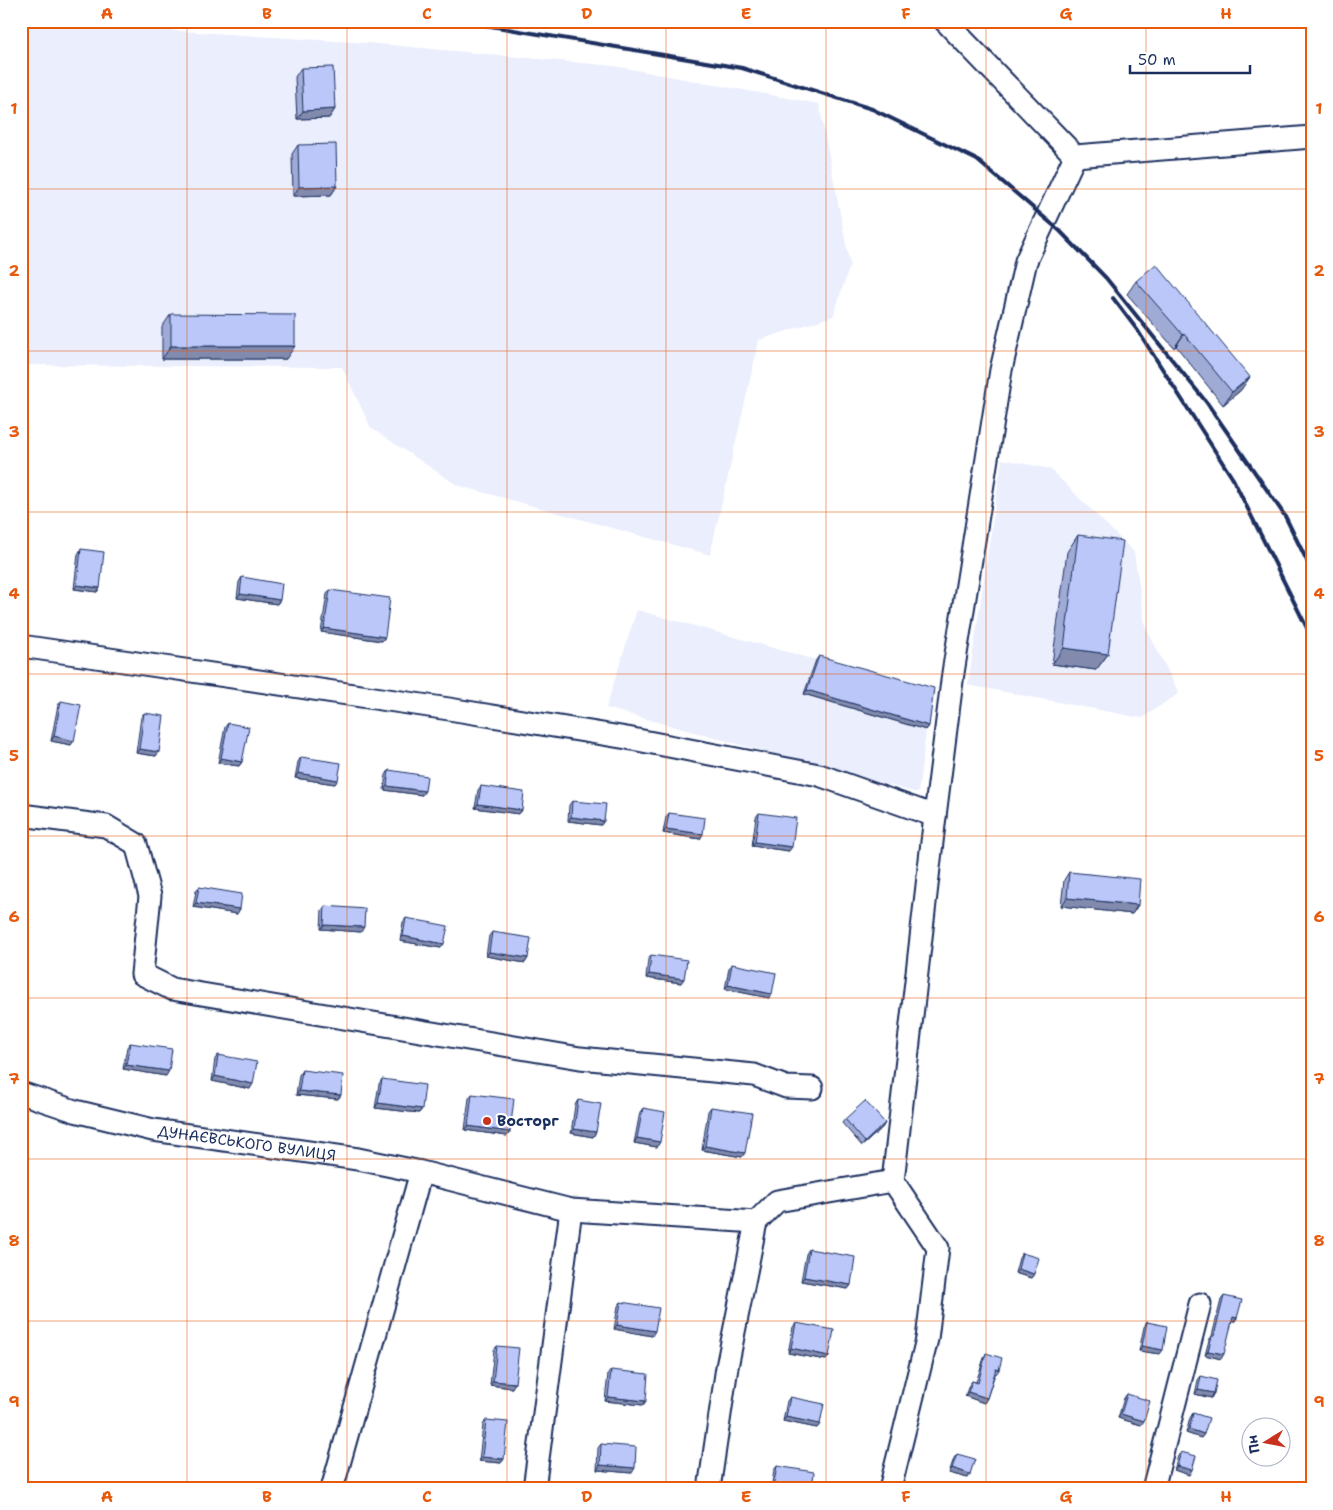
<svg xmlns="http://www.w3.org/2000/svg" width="1333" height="1510" font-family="'Shantell Sans',sans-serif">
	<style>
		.built { fill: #eaeefd }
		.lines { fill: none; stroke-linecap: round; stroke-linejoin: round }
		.minor-casing { stroke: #1b2f5e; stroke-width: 25 }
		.minor { stroke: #fff; stroke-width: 21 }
		.rail { stroke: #1b2f5e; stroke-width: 4 }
		.wall { fill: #a0abd5; stroke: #1b2f5e }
		.shaded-wall { fill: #828bae; stroke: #1b2f5e }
		.building { fill: #bac7f8; stroke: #1b2f5e }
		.grid { fill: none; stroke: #e8590c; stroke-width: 1; stroke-opacity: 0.55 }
		.poi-dot { fill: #c8321e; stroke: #fff; stroke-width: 2 }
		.labels { text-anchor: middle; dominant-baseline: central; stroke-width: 4; stroke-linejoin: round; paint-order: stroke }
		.poi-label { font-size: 15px; font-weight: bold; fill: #1b2f5e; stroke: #fff; text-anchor: start }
		.street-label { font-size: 15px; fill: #1b2f5e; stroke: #fff }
		.neatline { fill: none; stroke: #e8590c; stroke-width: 2 }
		.grid-label { font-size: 16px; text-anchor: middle; font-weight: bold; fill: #e8590c }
	</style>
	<rect width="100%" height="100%" fill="#fff"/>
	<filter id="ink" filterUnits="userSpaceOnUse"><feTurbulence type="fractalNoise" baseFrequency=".02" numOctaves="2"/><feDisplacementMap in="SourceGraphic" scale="10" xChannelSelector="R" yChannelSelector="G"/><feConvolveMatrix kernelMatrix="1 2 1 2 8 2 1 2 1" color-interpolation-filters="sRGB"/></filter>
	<g filter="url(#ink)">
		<g class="built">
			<polygon points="21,21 367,43 614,66 819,104 850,265 833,316 759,340 710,555 457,485 371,428 342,367 21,365"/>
			<polygon points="1002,459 1050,469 1134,552 1145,626 1179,693 1142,718 968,685"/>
			<polygon points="637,610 931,692 918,793 606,708"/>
		</g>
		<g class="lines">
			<g class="minor-casing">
				<g id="minor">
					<polyline points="945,21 1075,156"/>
					<polyline points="1075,156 1312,137"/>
					<polyline points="21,646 449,709 627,738 819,775 935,816"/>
					<polyline points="21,815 106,826 136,844 150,896 142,974 172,989 580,1058 754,1075 786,1087 812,1088"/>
					<path id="s1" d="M 21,1093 L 75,1111 L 153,1130 L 358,1159 L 421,1172 L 571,1210 L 756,1222 L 777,1201 L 893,1181"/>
					<polyline points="332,1489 421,1172"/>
					<polyline points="534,1489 571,1210"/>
					<polyline points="709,1489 727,1367 756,1222"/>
					<polyline points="890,1489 927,1339 938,1248 893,1181 935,816 953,673 1001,370 1026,261 1075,156"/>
					<polyline points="1153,1489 1200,1304"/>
				</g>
			</g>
			<use href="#minor" class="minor"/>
			<g class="rail">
				<polyline points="460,21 742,68 872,109 977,160 1060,231 1106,278 1207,403 1285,516 1312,571"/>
				<polyline points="1113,298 1138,331 1233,479 1312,638"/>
			</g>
		</g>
		<g class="wall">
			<polygon points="301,68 335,109 329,118 297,119 295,77"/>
			<polygon points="298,145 337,186 331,195 293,196 292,154"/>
			<polygon points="1136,281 1241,390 1223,405 1176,346 1174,348 1127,294"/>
			<polygon points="171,314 286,359 162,359 162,327"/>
			<polygon points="1078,535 1108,654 1096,670 1052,664 1067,552"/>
			<polygon points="81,549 100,588 97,592 74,589 78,554"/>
			<polygon points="242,577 280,600 277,604 237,598 239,582"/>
			<polygon points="330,590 385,637 382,641 321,632 327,594"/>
			<polygon points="819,656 929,726 926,730 804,694 816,660"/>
			<polygon points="61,701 71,745 51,741 58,705"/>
			<polygon points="144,713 159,752 156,756 136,753 141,717"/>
			<polygon points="228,723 242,762 239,766 218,763 225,727"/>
			<polygon points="301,757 335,784 295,778 298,762"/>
			<polygon points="389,770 422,795 384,790 386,775"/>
			<polygon points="481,786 522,810 519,814 475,808 478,790"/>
			<polygon points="572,801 601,825 568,821 569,805"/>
			<polygon points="669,813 703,834 700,839 663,833 666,817"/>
			<polygon points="759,813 789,851 752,846 756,817"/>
			<polygon points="1069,872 1138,905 1132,914 1061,906 1064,880"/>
			<polygon points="199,887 237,914 193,907 196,891"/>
			<polygon points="325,906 361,932 321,929 322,910"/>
			<polygon points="406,918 441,948 400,941 403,922"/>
			<polygon points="492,932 528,958 525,963 486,956 489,936"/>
			<polygon points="651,955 681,983 646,978 648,959"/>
			<polygon points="732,964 769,998 725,989 729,968"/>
			<polygon points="130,1043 166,1076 123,1069 127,1047"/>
			<polygon points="218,1055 250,1089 212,1081 215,1059"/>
			<polygon points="302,1070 341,1095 338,1099 296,1095 299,1075"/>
			<polygon points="382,1079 422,1109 419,1113 375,1108 379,1084"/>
			<polygon points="472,1094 510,1132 507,1136 465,1130 469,1098"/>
			<polygon points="578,1100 596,1132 593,1137 571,1133 575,1105"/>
			<polygon points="711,1107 742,1157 702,1150 708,1111"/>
			<polygon points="643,1108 657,1147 634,1143 640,1112"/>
			<polygon points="845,1119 885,1123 882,1128 862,1146 842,1123"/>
			<polygon points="809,1249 851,1285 848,1289 801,1281 806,1254"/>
			<polygon points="1022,1253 1034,1274 1031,1278 1015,1273 1019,1258"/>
			<polygon points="1224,1296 1237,1318 1234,1322 1232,1321 1221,1359 1205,1355 1209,1340 1212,1336 1221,1300"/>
			<polygon points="621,1302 652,1336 614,1329 618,1306"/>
			<polygon points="1147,1322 1160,1354 1139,1351 1144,1327"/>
			<polygon points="796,1323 829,1356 826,1360 788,1353 793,1327"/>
			<polygon points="497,1346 512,1388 490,1385 494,1350"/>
			<polygon points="986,1353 999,1370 996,1374 995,1374 987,1398 984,1403 965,1396 969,1385 972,1381 976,1382 984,1358"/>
			<polygon points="611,1370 646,1401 643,1405 605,1401 608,1374"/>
			<polygon points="1201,1376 1214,1393 1211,1398 1195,1394 1198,1380"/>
			<polygon points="1127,1394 1141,1425 1118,1418 1124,1398"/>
			<polygon points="790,1397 820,1424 817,1428 783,1421 787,1401"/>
			<polygon points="1193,1413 1204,1434 1201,1438 1186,1433 1190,1418"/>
			<polygon points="486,1420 504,1459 501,1463 479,1461 483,1425"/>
			<polygon points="601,1444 632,1473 597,1470 598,1448"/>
			<polygon points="1181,1452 1189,1475 1174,1470 1178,1456"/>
			<polygon points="957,1454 970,1474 968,1478 949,1473 954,1458"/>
			<polygon points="777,1466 812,1489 771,1489 774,1470"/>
		</g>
		<g class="shaded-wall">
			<polygon points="335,109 329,118 297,119 303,111"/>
			<polygon points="337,186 331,195 293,196 299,187"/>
			<polygon points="1184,334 1176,346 1174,348 1183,335"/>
			<polygon points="171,346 295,346 286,359 162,359"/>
			<polygon points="1250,377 1241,390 1223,405 1232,392"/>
			<polygon points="77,585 100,588 97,592 74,589"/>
			<polygon points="240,594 280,600 277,604 237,598"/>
			<polygon points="324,628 385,637 382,641 321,632"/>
			<polygon points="1064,648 1108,654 1096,670 1052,664"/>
			<polygon points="807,690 929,726 926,730 804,694"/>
			<polygon points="54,736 74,741 71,745 51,741"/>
			<polygon points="139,749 159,752 156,756 136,753"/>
			<polygon points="221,758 242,762 239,766 218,763"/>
			<polygon points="298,773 338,780 335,784 295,778"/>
			<polygon points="387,786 425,791 422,795 384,790"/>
			<polygon points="478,804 522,810 519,814 475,808"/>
			<polygon points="571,817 604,821 601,825 568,821"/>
			<polygon points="666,829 703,834 700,839 663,833"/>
			<polygon points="755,842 792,847 789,851 752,846"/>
			<polygon points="1067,898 1138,905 1132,914 1061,906"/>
			<polygon points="196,903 240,909 237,914 193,907"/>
			<polygon points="324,925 364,927 361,932 321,929"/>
			<polygon points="403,936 444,944 441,948 400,941"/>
			<polygon points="489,952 528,958 525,963 486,956"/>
			<polygon points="649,974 684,979 681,983 646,978"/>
			<polygon points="728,985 772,994 769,998 725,989"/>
			<polygon points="126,1065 169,1071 166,1076 123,1069"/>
			<polygon points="215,1076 253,1084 250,1089 212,1081"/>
			<polygon points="299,1091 341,1095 338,1099 296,1095"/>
			<polygon points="378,1103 422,1109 419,1113 375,1108"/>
			<polygon points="885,1123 882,1128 862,1146 865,1142"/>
			<polygon points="468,1126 510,1132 507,1136 465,1130"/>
			<polygon points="574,1129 596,1132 593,1137 571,1133"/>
			<polygon points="637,1138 660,1142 657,1147 634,1143"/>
			<polygon points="705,1146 745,1153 742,1157 702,1150"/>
			<polygon points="1018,1269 1034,1274 1031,1278 1015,1273"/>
			<polygon points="804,1277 851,1285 848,1289 801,1281"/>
			<polygon points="1233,1317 1237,1318 1234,1322 1230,1321"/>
			<polygon points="617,1325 655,1331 652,1336 614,1329"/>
			<polygon points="1142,1346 1163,1350 1160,1354 1139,1351"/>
			<polygon points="791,1348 829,1356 826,1360 788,1353"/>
			<polygon points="1208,1351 1224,1354 1221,1359 1205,1355"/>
			<polygon points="493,1381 515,1383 512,1388 490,1385"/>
			<polygon points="1198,1390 1214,1393 1211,1398 1195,1394"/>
			<polygon points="968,1392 987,1398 984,1403 965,1396"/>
			<polygon points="608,1397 646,1401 643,1405 605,1401"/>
			<polygon points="1121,1414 1144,1421 1141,1425 1118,1418"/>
			<polygon points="786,1417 820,1424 817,1428 783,1421"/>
			<polygon points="1189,1429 1204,1434 1201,1438 1186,1433"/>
			<polygon points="482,1457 504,1459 501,1463 479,1461"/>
			<polygon points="600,1465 635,1468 632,1473 597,1470"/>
			<polygon points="1177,1466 1192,1470 1189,1475 1174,1470"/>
			<polygon points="952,1468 970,1474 968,1478 949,1473"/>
		</g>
		<g class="building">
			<polygon points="333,67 335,109 303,111 301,68"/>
			<polygon points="336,144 337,186 299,187 298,145"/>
			<polygon points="1156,264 1250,377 1232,392 1184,334 1183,335 1136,281"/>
			<polygon points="171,314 295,315 295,346 171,346"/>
			<polygon points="1078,535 1123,541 1108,654 1064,648"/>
			<polygon points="81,549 104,552 100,588 77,585"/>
			<polygon points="242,577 282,584 280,600 240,594"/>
			<polygon points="330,590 390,598 385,637 324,628"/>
			<polygon points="819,656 934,688 929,726 807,690"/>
			<polygon points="61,701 81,705 74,741 54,736"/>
			<polygon points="144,713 164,716 159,752 139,749"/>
			<polygon points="228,723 249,727 242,762 221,758"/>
			<polygon points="301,757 341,763 338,780 298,773"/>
			<polygon points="389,770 427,776 425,791 387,786"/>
			<polygon points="481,786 524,792 522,810 478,804"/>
			<polygon points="572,801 606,804 604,821 571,817"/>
			<polygon points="669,813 705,818 703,834 666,829"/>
			<polygon points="759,813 796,818 792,847 755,842"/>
			<polygon points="1069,872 1140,879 1138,905 1067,898"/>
			<polygon points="199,887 242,894 240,909 196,903"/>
			<polygon points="325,906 365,909 364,927 324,925"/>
			<polygon points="406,918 448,926 444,944 403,936"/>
			<polygon points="492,932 531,938 528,958 489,952"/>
			<polygon points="651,955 687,960 684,979 649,974"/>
			<polygon points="732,964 776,973 772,994 728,985"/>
			<polygon points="130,1043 172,1049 169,1071 126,1065"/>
			<polygon points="218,1055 257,1062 253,1084 215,1076"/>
			<polygon points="302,1070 343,1075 341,1095 299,1091"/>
			<polygon points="382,1079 425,1085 422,1109 378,1103"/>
			<polygon points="472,1094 514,1099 510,1132 468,1126"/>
			<polygon points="578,1100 601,1104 596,1132 574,1129"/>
			<polygon points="865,1101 885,1123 865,1142 845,1119"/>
			<polygon points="711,1107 752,1113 745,1153 705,1146"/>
			<polygon points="643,1108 665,1112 660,1142 637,1138"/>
			<polygon points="809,1249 855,1257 851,1285 804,1277"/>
			<polygon points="1022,1253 1039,1258 1034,1274 1018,1269"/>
			<polygon points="1224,1296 1242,1300 1237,1318 1233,1317 1224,1354 1208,1351 1212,1336 1214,1336"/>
			<polygon points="621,1302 659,1308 655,1331 617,1325"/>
			<polygon points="1147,1322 1167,1326 1163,1350 1142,1346"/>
			<polygon points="796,1323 834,1330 829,1356 791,1348"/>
			<polygon points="497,1346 519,1348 515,1383 493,1381"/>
			<polygon points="986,1353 1002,1358 999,1370 996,1369 987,1398 968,1392 972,1381 978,1383"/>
			<polygon points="611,1370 648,1374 646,1401 608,1397"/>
			<polygon points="1201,1376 1217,1380 1214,1393 1198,1390"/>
			<polygon points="1127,1394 1150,1401 1144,1421 1121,1414"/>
			<polygon points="790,1397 824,1404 820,1424 786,1417"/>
			<polygon points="1193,1413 1209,1418 1204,1434 1189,1429"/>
			<polygon points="486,1420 508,1422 504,1459 482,1457"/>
			<polygon points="601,1444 636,1447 635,1468 600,1465"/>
			<polygon points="1181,1452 1196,1456 1192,1470 1177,1466"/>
			<polygon points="957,1454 975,1459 970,1474 952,1468"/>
			<polygon points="777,1466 814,1472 812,1489 773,1488"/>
			<polygon points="477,1487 489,1489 477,1489"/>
		</g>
	</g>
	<path class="grid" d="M 187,21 L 187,1489M 347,21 L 347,1489M 507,21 L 507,1489M 666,21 L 666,1489M 826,21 L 826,1489M 986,21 L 986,1489M 1146,21 L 1146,1489M 21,189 L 1312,189M 21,351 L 1312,351M 21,512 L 1312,512M 21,674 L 1312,674M 21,836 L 1312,836M 21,998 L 1312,998M 21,1159 L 1312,1159M 21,1321 L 1312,1321"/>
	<circle class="poi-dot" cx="487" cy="1121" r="5"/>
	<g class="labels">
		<g class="poi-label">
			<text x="497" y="1121">Восторг</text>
		</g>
		<g class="street-label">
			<text stroke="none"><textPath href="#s1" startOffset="232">ДУНАЄВСЬКОГО ВУЛИЦЯ</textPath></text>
		</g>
	</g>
	<rect width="1333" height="1510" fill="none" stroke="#fff" stroke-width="55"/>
	<g transform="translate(1266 1442) rotate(260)"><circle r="24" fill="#ffffff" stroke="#a4acbf"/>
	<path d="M0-4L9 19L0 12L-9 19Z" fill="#c8321e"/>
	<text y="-8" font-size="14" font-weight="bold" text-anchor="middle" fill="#1b2f5e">Пн</text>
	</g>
	<path d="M1130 65v8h120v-8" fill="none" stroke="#1b2f5e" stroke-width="2.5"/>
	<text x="1138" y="65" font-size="15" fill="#1b2f5e" stroke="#ffffff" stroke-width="4" paint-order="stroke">50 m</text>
	<rect x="28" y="28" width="1278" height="1454" class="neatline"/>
	<g class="grid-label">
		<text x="107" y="19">A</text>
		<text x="267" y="19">B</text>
		<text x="427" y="19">C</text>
		<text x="587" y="19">D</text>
		<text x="746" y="19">E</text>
		<text x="906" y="19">F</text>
		<text x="1066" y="19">G</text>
		<text x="1226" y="19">H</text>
		<text x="14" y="114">1</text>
		<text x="1319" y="114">1</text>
		<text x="14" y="276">2</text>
		<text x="1319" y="276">2</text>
		<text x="14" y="437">3</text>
		<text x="1319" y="437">3</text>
		<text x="14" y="599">4</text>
		<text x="1319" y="599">4</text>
		<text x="14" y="761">5</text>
		<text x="1319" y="761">5</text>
		<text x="14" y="922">6</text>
		<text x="1319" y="922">6</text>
		<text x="14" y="1084">7</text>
		<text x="1319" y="1084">7</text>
		<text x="14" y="1246">8</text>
		<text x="1319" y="1246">8</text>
		<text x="14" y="1407">9</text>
		<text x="1319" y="1407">9</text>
		<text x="107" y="1502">A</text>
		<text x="267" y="1502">B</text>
		<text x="427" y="1502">C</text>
		<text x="587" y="1502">D</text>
		<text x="746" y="1502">E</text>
		<text x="906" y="1502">F</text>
		<text x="1066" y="1502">G</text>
		<text x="1226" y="1502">H</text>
	</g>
</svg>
